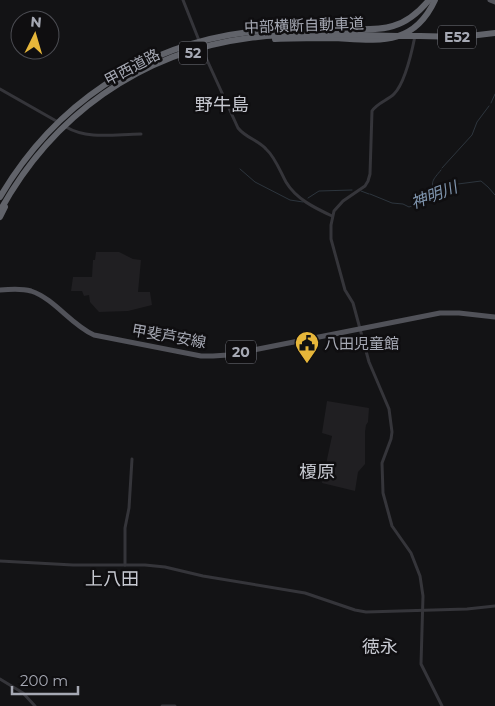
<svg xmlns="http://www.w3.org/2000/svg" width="495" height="706" font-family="Montserrat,'Noto Sans JP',sans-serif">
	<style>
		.built { fill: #201f22 }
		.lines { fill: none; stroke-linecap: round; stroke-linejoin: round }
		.stream { stroke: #2d353d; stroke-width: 1 }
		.minor { stroke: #35353a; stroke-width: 3 }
		.major { stroke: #515259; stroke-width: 5 }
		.highway { stroke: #61636a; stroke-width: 6 }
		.highway-bridge { stroke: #61636a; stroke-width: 6 }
		.labels { text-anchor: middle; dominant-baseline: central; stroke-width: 5; stroke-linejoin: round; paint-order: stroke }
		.shield { fill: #0f0e10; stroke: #797a83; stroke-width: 1 }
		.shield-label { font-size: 14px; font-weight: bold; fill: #a6a9b4 }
		.street-label { font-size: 15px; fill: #a6a9b4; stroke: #0f0e10 }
		.poi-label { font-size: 15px; fill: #a6a9b4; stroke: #0f0e10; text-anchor: start }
		.water-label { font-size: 16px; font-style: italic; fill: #7f95ae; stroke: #0f0e10 }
		.quarter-label { font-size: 18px; fill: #c7c9d1; stroke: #0f0e10 }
	</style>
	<rect width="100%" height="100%" fill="#131315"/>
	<g class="built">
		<polygon points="96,252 119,252 133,259 141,260 138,292 150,292 152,305 128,311 99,312 90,302 89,295 84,296 82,291 71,291 73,277 92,277 93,260 95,260"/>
		<polygon points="327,401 369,408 368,422 366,425 365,432 365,464 358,472 355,491 322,483 332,436 322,433"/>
	</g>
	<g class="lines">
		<g class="stream">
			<polyline points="491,103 495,94"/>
			<polyline points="442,168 472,135 477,122 489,106"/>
			<polyline points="240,169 255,182 290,200 303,202"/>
			<polyline points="361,191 369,194"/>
			<polyline points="370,194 392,203 403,204 409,207 437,196 458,184 481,181 488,187 495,195"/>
			<path d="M 436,195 C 429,182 433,180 441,170"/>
			<polyline points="308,198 319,191 352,190"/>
		</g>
		<g class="minor">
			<polyline points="183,0 200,43"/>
			<path d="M 415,36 C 412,51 405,83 394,94 C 388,100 377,103 372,111 L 370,174 L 368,181 L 365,186 L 343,201 L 334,211 L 331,225 L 331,239 L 345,290 L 353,303 L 356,314 L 369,362 L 389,409 L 392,432 L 391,439 L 382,463 L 383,493 L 392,526 L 411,553 L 420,576 L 423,596 L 421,664 L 442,706"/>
			<path d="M 202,49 L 238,128 C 246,138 258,140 266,149 C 275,157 280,171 286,182 C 296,199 315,208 332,216"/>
			<polyline points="0,89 58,122"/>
			<path d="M 66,127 C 88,140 116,134 141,134"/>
			<polyline points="0,561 73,565 145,565 165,567 203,576 305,593 355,610 366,612 467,609 495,606"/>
			<polyline points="125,565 125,528 129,508 132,459"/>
			<polyline points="0,679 23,693 35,706"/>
			<polyline points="162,706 175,706"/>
		</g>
		<g class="major">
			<polyline points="490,0 495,2"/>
			<path d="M 0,290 C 10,289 21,288 31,291 C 55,299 71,325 94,335 L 201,356 L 213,356 L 228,355 L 440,313 L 459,313 L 495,317"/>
		</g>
		<g class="highway">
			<polyline points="420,36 461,37 495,33"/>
			<path d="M 275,39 C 294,38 313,38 333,38 C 376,40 413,48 435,0"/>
			<path d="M 0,197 C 54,105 142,45 249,32 C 279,28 310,28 340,29 C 357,29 376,31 393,26 C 407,22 419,12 429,0"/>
			<polyline points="0,217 5,207"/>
		</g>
		<path class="highway-bridge" d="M 0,211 C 52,116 140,52 249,38 C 305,31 363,36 420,36"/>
	</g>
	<defs>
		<g id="civic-pin" transform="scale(1.25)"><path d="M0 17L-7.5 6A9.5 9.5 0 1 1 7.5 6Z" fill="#e6b63a" stroke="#0f0e10"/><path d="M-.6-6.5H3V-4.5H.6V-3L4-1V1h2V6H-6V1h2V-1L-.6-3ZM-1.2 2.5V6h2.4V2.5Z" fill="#111"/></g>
	</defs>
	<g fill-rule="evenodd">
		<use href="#civic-pin" x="307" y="343"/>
	</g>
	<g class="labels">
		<g class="shield">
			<rect x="438" y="25.5" width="38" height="23" rx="4"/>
			<rect x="179" y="41.5" width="28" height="23" rx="4"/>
			<rect x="226" y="340.5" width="30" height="23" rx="4"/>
		</g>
		<g class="shield-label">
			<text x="457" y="37">E52</text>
			<text x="193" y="53">52</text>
			<text x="241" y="352">20</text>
		</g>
		<g class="street-label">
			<text transform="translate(304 25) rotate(-2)">中部横断自動車道</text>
			<text transform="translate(132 67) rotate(-28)">甲西道路</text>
			<text transform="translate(169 336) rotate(10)">甲斐芦安線</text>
		</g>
		<g class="poi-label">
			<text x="324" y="343">八田児童館</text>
		</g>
		<g class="water-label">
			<text transform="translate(434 195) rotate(-21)">神明川</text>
		</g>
		<g class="quarter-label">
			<text x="222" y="105">野牛島</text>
			<text x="317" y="472">榎原</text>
			<text x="112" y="579">上八田</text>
			<text x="380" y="647">徳永</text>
		</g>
	</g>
	<g transform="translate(35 35) rotate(5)"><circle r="24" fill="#0f0e10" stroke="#4b4c52"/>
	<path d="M0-4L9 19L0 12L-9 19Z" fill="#e6b63a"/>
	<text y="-8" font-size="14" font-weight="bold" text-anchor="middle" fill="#a6a9b4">N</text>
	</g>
	<path d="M12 686v8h66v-8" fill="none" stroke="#a6a9b4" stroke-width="2.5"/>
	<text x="20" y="686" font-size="15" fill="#a6a9b4" stroke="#0f0e10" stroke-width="4" paint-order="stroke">200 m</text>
</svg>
